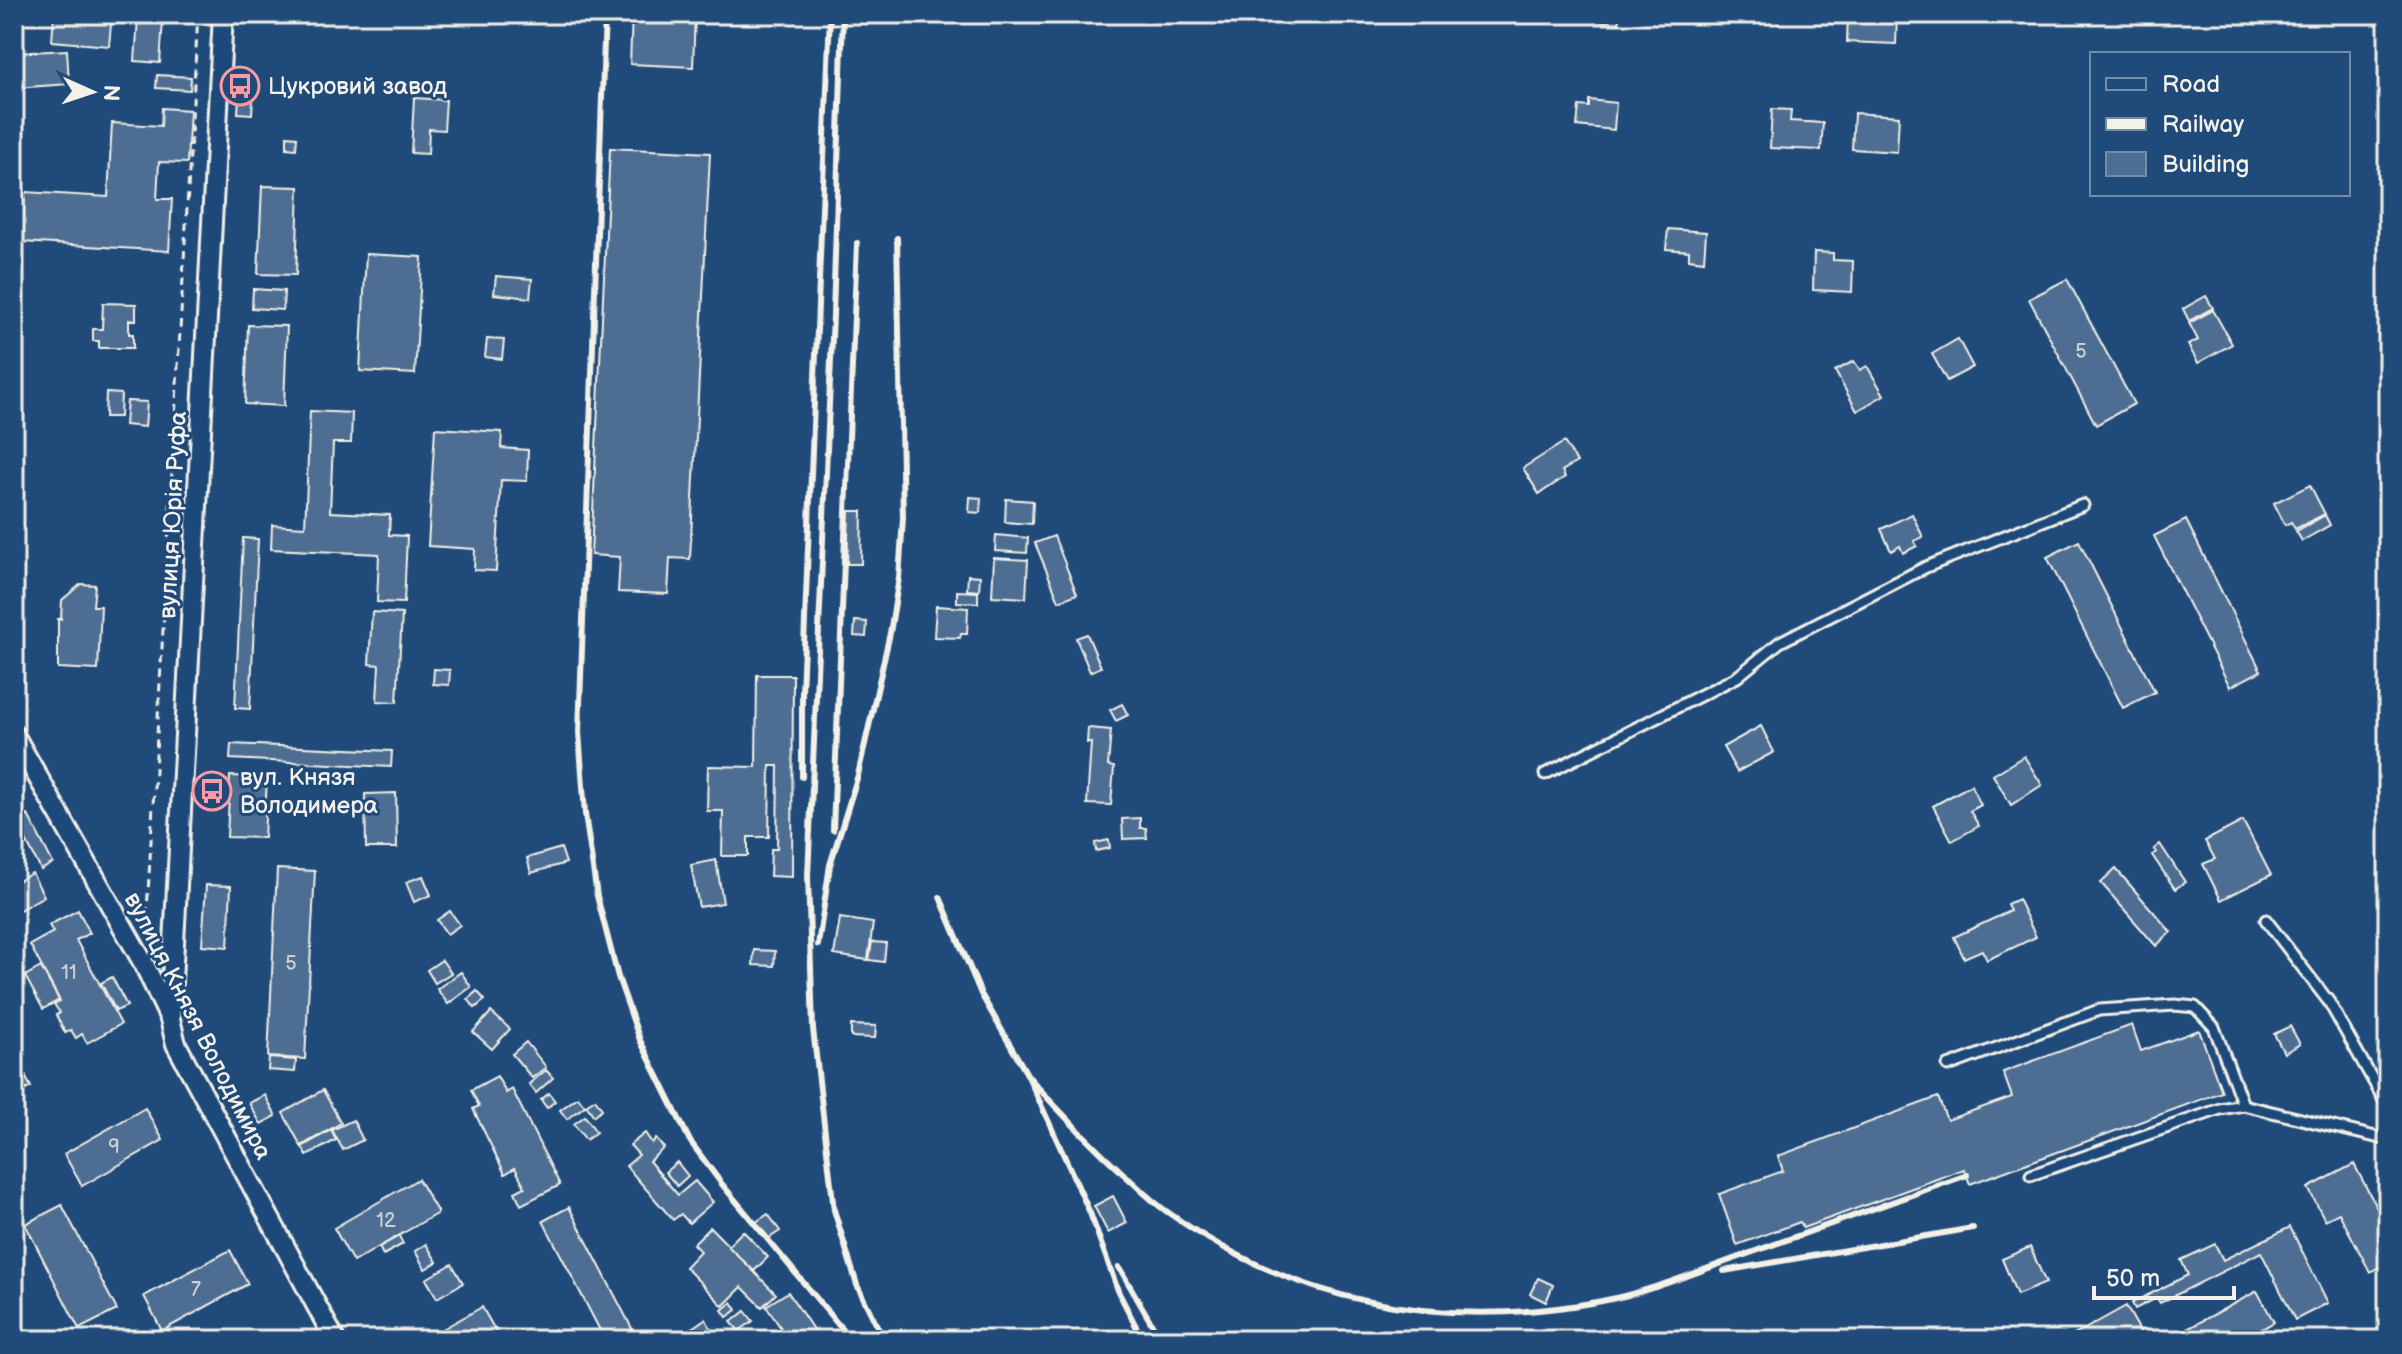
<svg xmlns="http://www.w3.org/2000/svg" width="2402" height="1354" font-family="'Balsamiq Sans',sans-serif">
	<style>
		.building { fill: #4d6e92; stroke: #f4f1e8; stroke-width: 2 }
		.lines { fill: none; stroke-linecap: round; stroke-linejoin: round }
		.service-casing { stroke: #f4f1e8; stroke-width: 15 }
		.minor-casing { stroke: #f4f1e8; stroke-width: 24 }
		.path { stroke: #f4f1e8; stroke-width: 3; stroke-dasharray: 8 6; stroke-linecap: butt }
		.service { stroke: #1f4a7a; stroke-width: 9 }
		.minor { stroke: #1f4a7a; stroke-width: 18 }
		.rail { stroke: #f4f1e8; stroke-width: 6 }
		.labels { text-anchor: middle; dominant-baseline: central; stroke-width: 6; stroke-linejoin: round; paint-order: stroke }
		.number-label { font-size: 20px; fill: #cad0d2 }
		.poi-label { font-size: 24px; fill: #f4f1e8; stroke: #1f4a7a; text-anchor: start }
		.street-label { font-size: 24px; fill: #f4f1e8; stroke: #1f4a7a }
	</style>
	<rect width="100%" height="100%" fill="#1f4a7a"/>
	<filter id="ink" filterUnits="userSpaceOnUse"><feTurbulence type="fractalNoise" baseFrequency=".0125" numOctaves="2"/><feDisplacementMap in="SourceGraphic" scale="16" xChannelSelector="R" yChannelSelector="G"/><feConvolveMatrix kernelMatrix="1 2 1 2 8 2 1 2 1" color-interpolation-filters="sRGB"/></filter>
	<g filter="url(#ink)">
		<g class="building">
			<polygon points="54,14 112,14 109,46 52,41"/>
			<polygon points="632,14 695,14 693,67 630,64"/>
			<polygon points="1581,14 1619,14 1619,23 1580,20"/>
			<polygon points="1848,14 1897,14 1896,44 1847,42"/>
			<polygon points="138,18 163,20 160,63 135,61"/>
			<polygon points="67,50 69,84 14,88 14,53"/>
			<polygon points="157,75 191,77 190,90 156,88"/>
			<polygon points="239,97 253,98 252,114 238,113"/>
			<polygon points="414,98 446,100 444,130 429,129 428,154 411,153"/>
			<polygon points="1589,100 1616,103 1614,130 1577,126 1579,106 1589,107"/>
			<polygon points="162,108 190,110 187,163 159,162 157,199 172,199 169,251 22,242 25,192 108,197 112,123 161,126"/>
			<polygon points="1772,109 1791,110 1790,121 1823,123 1821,150 1770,148"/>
			<polygon points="1854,113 1899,116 1897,152 1852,149"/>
			<polygon points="287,136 297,137 296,149 287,148"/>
			<polygon points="610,148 710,153 690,559 670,558 668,594 618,592 620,557 591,555"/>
			<polygon points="262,186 299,187 296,275 258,274"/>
			<polygon points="1668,229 1706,232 1704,261 1689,259 1689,251 1666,249"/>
			<polygon points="1814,252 1833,253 1833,260 1853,261 1852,292 1813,290"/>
			<polygon points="366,254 422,257 415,374 360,371"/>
			<polygon points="496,276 532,279 530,298 494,294"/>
			<polygon points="2067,279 2134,404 2096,425 2029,299"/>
			<polygon points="253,289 284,291 283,310 252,308"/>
			<polygon points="2206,296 2213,308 2189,321 2183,309"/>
			<polygon points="103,303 136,304 136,320 129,320 129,334 133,334 133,348 99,348 99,341 93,341 93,329 102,329"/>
			<polygon points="2213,310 2232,344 2198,363 2188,345 2198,340 2189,323"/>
			<polygon points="248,325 287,326 284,406 245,404"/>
			<polygon points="487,339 504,340 502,359 485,357"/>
			<polygon points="1958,339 1973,367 1947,381 1932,354"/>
			<polygon points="1854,361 1860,370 1867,366 1884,395 1857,411 1835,371"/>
			<polygon points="106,393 121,394 120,417 105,417"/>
			<polygon points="127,401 147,402 145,427 125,425"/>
			<polygon points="310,411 352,413 351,443 333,443 330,512 390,515 389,535 407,536 404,603 377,602 379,554 271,549 272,525 305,527"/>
			<polygon points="435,428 502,432 501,448 528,450 527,481 501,480 496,571 474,570 475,549 428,546"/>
			<polygon points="1564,442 1577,462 1562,471 1565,477 1539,494 1523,468"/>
			<polygon points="2310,485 2325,514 2295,529 2291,522 2285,525 2274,503"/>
			<polygon points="970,497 981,498 980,513 969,512"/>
			<polygon points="1006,499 1033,501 1032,524 1005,522"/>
			<polygon points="849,511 862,511 861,564 847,564"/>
			<polygon points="1912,514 1923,537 1914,541 1917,546 1903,553 1900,546 1891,551 1881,529"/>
			<polygon points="2325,515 2330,525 2302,541 2296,531"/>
			<polygon points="2186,520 2261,671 2230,687 2154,536"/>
			<polygon points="996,535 1028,538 1027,553 995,551"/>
			<polygon points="1054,536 1077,594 1059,601 1035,543"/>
			<polygon points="243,538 258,539 250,709 235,708"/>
			<polygon points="2079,541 2155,692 2123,708 2047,557"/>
			<polygon points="994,558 1028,560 1026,598 992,596"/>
			<polygon points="968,575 980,576 979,591 967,590"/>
			<polygon points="81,584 95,585 93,606 101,606 98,670 58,668 58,619 61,619 62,600"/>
			<polygon points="957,591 978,592 978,603 957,602"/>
			<polygon points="936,606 968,608 967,634 961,634 960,638 934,637"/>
			<polygon points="372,612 402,614 397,702 377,701 379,665 369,664"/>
			<polygon points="855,621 867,622 866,637 854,636"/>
			<polygon points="1087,634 1101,667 1090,672 1076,638"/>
			<polygon points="434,669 450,670 449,685 433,684"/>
			<polygon points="757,675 793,675 792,877 770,876 771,849 777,849 778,766 770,766 769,837 748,837 748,856 722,856 723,811 707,811 708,766 756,767"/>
			<polygon points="1122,704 1128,715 1116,721 1110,710"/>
			<polygon points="1761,726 1774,752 1737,772 1723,747"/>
			<polygon points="1088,728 1111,730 1108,766 1114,767 1111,805 1087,804 1091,743 1087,743"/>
			<polygon points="231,744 392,751 391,767 230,759"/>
			<polygon points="2024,756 2042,785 2011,805 1993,775"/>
			<polygon points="230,776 267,777 264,838 227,837"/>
			<polygon points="1971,785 1981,805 1970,811 1979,826 1952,841 1933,806"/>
			<polygon points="396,793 397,848 366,848 365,794"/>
			<polygon points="28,815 53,863 41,870 16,821"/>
			<polygon points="1140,818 1140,828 1146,828 1147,838 1123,839 1122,819"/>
			<polygon points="2243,821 2271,875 2221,900 2203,864 2215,859 2205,841"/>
			<polygon points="1109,840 1110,848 1096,851 1095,843"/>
			<polygon points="2160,844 2185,882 2175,889 2152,855 2157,852 2154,849"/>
			<polygon points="561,848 566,863 531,873 527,858"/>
			<polygon points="716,860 723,903 699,907 691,865"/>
			<polygon points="277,869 315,871 305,1059 268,1057"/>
			<polygon points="2116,869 2171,932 2156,946 2101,883"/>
			<polygon points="32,873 44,896 14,913 14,883"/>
			<polygon points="423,876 431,895 414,902 406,882"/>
			<polygon points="206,885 231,886 228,947 202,945"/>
			<polygon points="2018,899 2036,937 1987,960 1982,950 1964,958 1954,937 2010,911 2007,904"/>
			<polygon points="78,910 90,933 76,940 121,1024 87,1043 82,1034 76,1038 71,1030 65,1033 56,1015 60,1013 54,1004 60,1001 30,945 53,932 49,925"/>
			<polygon points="450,911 460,925 447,934 437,920"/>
			<polygon points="840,918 873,923 868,960 834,955"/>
			<polygon points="872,942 886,943 884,962 869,960"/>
			<polygon points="754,950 775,951 774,966 753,965"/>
			<polygon points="442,960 451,973 435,983 427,970"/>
			<polygon points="41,967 59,1000 43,1009 25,976"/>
			<polygon points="461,972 471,987 448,1004 437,989"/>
			<polygon points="112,977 127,1006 116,1011 101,983"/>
			<polygon points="477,991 485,1000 475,1008 468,999"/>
			<polygon points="491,1012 510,1029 492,1049 473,1032"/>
			<polygon points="851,1025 876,1026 875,1038 851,1037"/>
			<polygon points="2132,1025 2141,1051 2199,1030 2222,1092 1970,1184 1964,1169 1803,1228 1800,1222 1737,1245 1719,1194 1783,1171 1778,1156 1938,1097 1947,1120 2012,1097 2003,1072"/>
			<polygon points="2290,1026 2300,1044 2284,1053 2274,1034"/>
			<polygon points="526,1042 546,1067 532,1078 512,1054"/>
			<polygon points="14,1054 26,1076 14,1082"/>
			<polygon points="269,1058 296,1060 295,1072 268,1070"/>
			<polygon points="546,1070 553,1078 536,1093 529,1084"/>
			<polygon points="497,1076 506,1093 512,1089 560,1185 521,1205 515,1192 525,1187 515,1168 505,1174 473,1109 479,1106 471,1090"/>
			<polygon points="26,1078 31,1087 14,1096 14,1084"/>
			<polygon points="323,1090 341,1123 301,1146 283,1113"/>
			<polygon points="549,1093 555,1101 547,1108 541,1100"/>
			<polygon points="265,1095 276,1116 261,1124 249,1103"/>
			<polygon points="578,1097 585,1106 567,1119 560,1110"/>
			<polygon points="595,1099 602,1109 594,1116 586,1105"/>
			<polygon points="145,1108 163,1140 82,1186 64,1154"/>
			<polygon points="585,1116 596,1132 586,1140 574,1124"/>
			<polygon points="353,1120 363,1140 343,1150 332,1130"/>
			<polygon points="331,1130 336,1140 307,1156 302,1147"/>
			<polygon points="645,1133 652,1143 656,1139 664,1148 649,1161 678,1195 695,1181 713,1202 689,1223 681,1214 673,1220 626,1166 639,1155 630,1145"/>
			<polygon points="677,1162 688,1176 677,1186 665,1172"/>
			<polygon points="2354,1164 2388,1229 2388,1263 2370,1272 2339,1213 2325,1220 2308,1188"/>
			<polygon points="418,1179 438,1213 353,1262 334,1228"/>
			<polygon points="1113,1196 1127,1223 1108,1233 1094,1206"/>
			<polygon points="62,1205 117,1310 79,1329 25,1224"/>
			<polygon points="569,1207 638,1340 605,1340 543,1221"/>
			<polygon points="768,1214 780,1231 768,1239 756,1222"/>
			<polygon points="710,1227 776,1294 762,1307 742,1287 723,1306 685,1267 700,1251 693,1244"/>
			<polygon points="2290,1227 2328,1303 2295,1320 2261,1252 2160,1303 2157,1298 2135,1309 2132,1303 2188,1275 2181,1260 2215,1244 2223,1260"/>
			<polygon points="743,1231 768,1257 754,1271 728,1246"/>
			<polygon points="399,1236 403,1244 383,1255 379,1247"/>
			<polygon points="426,1244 437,1262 425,1269 415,1251"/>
			<polygon points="2030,1247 2046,1283 2017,1295 2002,1259"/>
			<polygon points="230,1250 248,1284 162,1331 144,1296"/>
			<polygon points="452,1264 463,1283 437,1298 426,1279"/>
			<polygon points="1538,1278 1553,1285 1546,1302 1530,1294"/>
			<polygon points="2257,1291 2274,1322 2242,1340 2167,1340"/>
			<polygon points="788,1292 820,1340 777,1340 785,1334 766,1306"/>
			<polygon points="732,1302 737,1310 727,1317 722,1310"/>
			<polygon points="2126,1306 2145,1340 2065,1340"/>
			<polygon points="482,1307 500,1339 423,1340"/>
			<polygon points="745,1311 753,1321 739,1331 731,1322"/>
			<polygon points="705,1319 717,1337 712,1340 700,1340 692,1328"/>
			<polygon points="1511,1332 1526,1333 1526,1340 1511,1340"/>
		</g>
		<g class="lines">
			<g class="service-casing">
				<g id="service">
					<polyline points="1545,774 1737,677 1780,642 1926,567 2083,505"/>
					<polyline points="2266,920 2329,1002 2388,1107"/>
					<polyline points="1948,1066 2099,1010 2175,1005 2195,1007 2214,1027 2243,1105"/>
					<polyline points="2031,1175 2220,1109 2243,1105 2388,1140"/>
				</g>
			</g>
			<g class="minor-casing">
				<g id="minor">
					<polyline points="14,735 144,964 170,1019 176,1044 335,1340"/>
					<polyline points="170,1019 223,14"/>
				</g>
			</g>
			<polyline class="path" points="146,929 198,14"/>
			<use href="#service" class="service"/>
			<use href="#minor" class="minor"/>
			<g class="rail">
				<polyline points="605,14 579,732 585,814 597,896 618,977 640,1040 690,1141 721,1183 851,1340"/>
				<polyline points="843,14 833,315 808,876 813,1029 834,1210 857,1285 884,1340"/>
				<polyline points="802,777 802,693 830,14"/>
				<polyline points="833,830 857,243"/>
				<polyline points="940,897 981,994 1028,1076 1090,1213 1119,1293 1143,1340"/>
				<polyline points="818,945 830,865 858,775 890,633 899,578 903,518 897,238"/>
				<path d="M 1028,1076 C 1060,1113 1093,1146 1129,1179 C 1141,1190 1153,1202 1166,1211 C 1297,1305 1444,1331 1602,1301 C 1649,1292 1694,1273 1739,1257 C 1815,1229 1891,1202 1967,1175"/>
				<polyline points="1119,1267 1161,1340"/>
				<polyline points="1724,1271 1973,1228"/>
			</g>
		</g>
	</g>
	<defs>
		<g id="bus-ring" transform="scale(2)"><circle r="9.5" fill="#1f4a7a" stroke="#ff9aa2" stroke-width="1.5"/><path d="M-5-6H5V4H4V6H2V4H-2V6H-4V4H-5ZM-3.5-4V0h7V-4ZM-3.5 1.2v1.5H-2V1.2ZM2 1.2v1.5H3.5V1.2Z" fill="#ff9aa2"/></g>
	</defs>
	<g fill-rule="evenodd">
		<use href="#bus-ring" x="240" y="86"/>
		<use href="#bus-ring" x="212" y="791"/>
	</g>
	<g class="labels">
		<g class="number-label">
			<text x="2081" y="352">5</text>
			<text x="291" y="964">5</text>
			<text x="69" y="973">11</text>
			<text x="114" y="1147">9</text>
			<text x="386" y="1221">12</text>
			<text x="196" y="1290">7</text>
		</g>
		<g class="poi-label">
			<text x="268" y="86">Цукровий завод</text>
			<text x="240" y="777">вул. Князя<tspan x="240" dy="28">Володимера</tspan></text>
		</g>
		<g class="street-label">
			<text transform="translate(173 515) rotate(-87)">вулиця Юрія Руфа</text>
			<text transform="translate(198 1026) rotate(63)">вулиця Князя Володимира</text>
		</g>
	</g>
	<rect width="2402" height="1354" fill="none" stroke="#1f4a7a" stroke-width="48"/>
	<rect x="24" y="24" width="2354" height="1306" fill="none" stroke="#f4f1e8" stroke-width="3" filter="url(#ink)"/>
	<rect x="2090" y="52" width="260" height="144" fill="#1f4a7a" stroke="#748da6" stroke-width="2"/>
	<rect x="2106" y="78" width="40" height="12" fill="#1f4a7a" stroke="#748da6" stroke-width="2"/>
	<text x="2162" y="92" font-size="24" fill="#f4f1e8">Road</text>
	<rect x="2106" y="118" width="40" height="12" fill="#f4f1e8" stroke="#748da6" stroke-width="2"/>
	<text x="2162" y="132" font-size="24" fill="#f4f1e8">Railway</text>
	<rect x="2106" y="152" width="40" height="24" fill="#4d6e92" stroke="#748da6" stroke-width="2"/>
	<text x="2162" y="172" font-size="24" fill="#f4f1e8">Building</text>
	<g transform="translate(92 92) rotate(93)" stroke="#1f4a7a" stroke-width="6" paint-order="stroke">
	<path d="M0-6L14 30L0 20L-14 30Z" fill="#f4f1e8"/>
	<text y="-12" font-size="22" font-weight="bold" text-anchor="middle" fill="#f4f1e8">N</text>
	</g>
	<path d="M2094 1286v12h140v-12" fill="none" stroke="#f4f1e8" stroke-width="4"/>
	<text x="2106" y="1286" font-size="24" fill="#f4f1e8" stroke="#1f4a7a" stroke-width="6" paint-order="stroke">50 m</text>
</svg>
